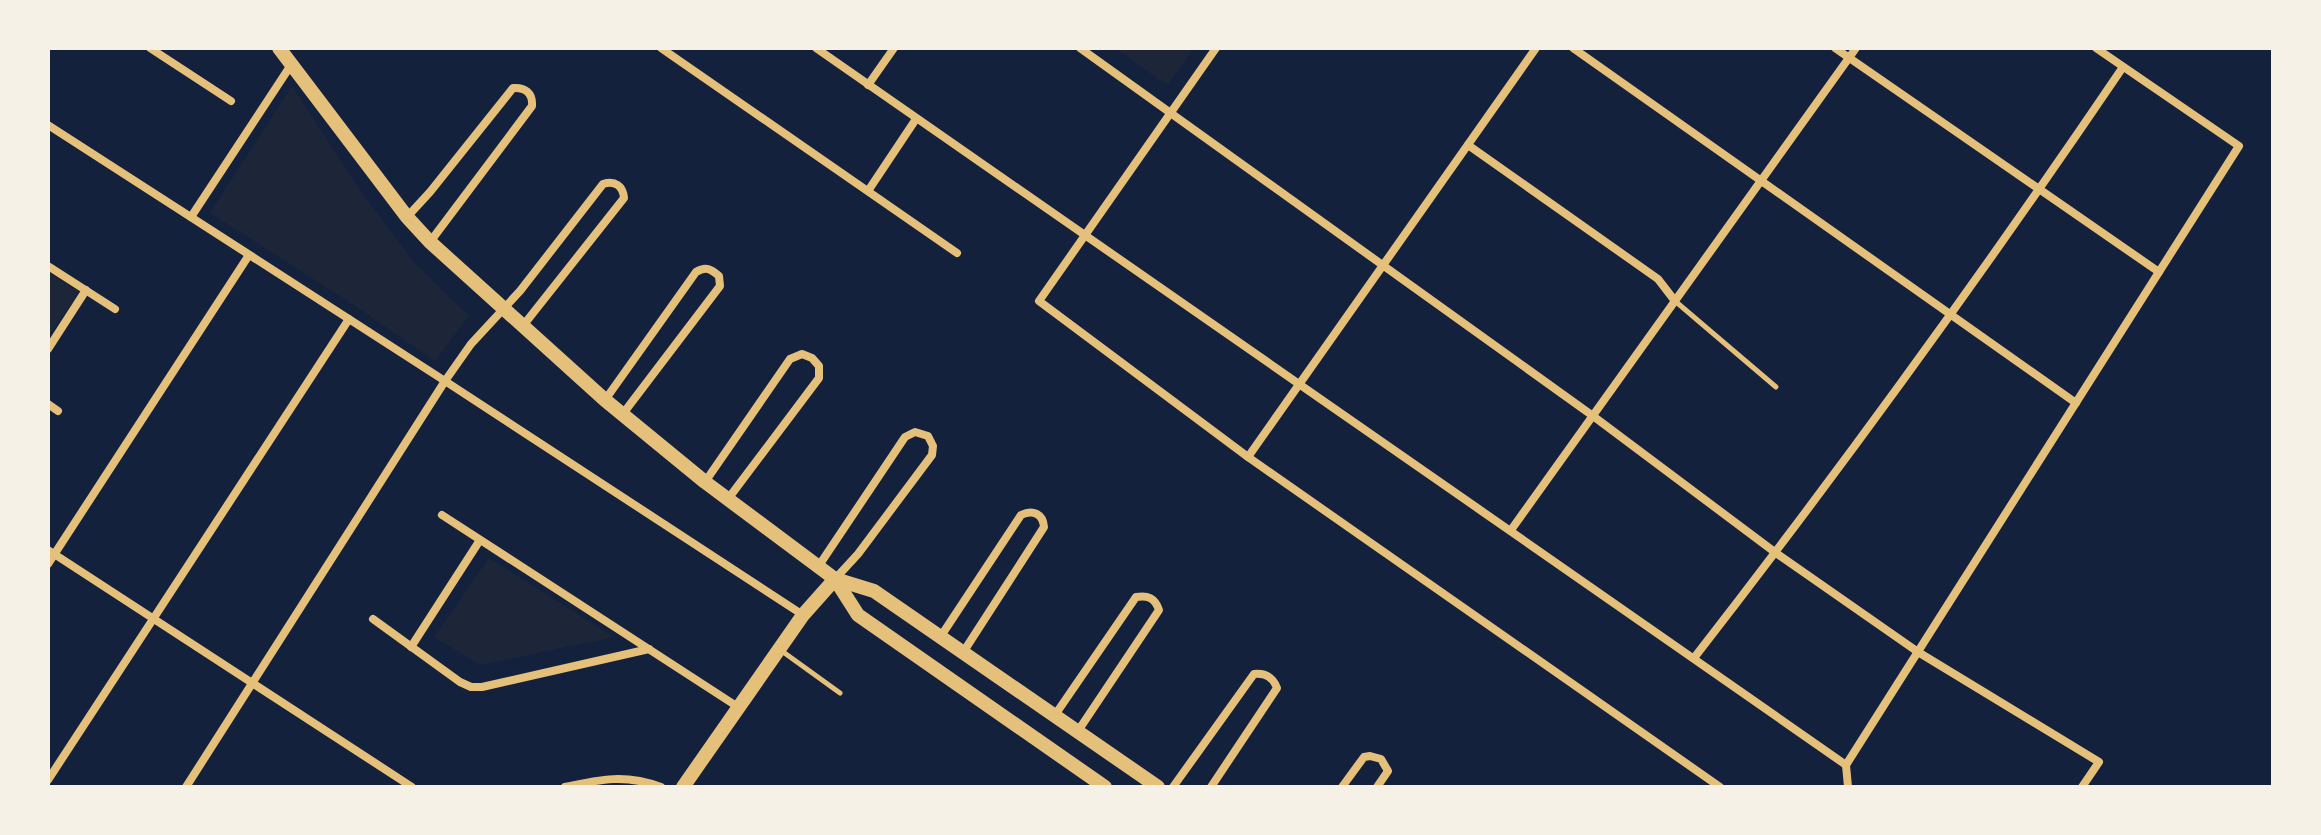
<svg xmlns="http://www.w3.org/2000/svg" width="2321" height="835" font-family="Ubuntu,sans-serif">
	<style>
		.green { fill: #1d2539 }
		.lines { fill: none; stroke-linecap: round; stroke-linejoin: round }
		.service { stroke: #e5c07b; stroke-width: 5 }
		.minor { stroke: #e5c07b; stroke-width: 8 }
		.tertiary { stroke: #e5c07b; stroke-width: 14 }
	</style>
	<rect width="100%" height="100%" fill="#14213d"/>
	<g class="green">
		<polygon points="1115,48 1194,48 1167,85"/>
		<polygon points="292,86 366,199 412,260 469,316 435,361 351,303 210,213"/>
		<polygon points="48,272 79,292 48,337"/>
		<polygon points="489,558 614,637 480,665 434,637"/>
	</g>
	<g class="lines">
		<g class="service">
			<polyline points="1675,301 1776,387"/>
			<polyline points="779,649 840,693"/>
		</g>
		<g class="minor">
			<polyline points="150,48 231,101"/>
			<polyline points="661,48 957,253"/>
			<path d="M 816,48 C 1158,290 1504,524 1846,765"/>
			<polyline points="1080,48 1593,416 1776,553 1918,652 2099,762 2082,787"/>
			<polyline points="1216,48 1039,301 1248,457 1720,787"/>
			<polyline points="1573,48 2076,403"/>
			<polyline points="1835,48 2159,272"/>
			<polyline points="868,85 894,48"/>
			<polyline points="48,125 445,381 803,615"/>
			<polyline points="1468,145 1658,279 1675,301"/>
			<polyline points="868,191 916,119"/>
			<polyline points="191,217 291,65"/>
			<path d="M 407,217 L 430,192 L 513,88 C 525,87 533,93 532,106 L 430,242"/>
			<polyline points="48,266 115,309"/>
			<polyline points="48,349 86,290"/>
			<path d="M 605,400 L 696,272 C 706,266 711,269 719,276 L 720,286 L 622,415"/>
			<polyline points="48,404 58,411"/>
			<polyline points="1248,457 1536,48"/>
			<polyline points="705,482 790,359 802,354 812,358 819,366 819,378 728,499"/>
			<polyline points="442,515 738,707"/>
			<polyline points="1511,530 1856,48"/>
			<polyline points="48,550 412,787"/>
			<polyline points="48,564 249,255"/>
			<polyline points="818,567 905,437 915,432 928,436 933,446 932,455 858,554 835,579"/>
			<polyline points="373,619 460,682 471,687 482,687 649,649"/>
			<path d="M 941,636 L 1021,515 C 1033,509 1043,514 1044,527 L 964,651"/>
			<polyline points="411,647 480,540"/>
			<path d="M 1694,658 C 1844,465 1986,269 2123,67"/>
			<path d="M 1055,715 L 1136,597 C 1148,595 1155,598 1159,610 L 1078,731"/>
			<polyline points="1846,765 2239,146 2096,48"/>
			<polyline points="1846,765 1848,787"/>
			<polyline points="48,780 349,319"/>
			<path d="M 186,787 L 445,381 L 471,344 L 520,291 L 603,184 C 615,180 623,186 624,198 L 522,327"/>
			<path d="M 565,787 C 601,779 626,774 661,787"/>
			<path d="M 1173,787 L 1254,674 C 1266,673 1273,677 1277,688 L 1211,787"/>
			<polyline points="1342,787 1364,757 1370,756 1381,759 1388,771 1377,787"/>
		</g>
		<g class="tertiary">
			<polyline points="279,48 407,217 430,242 605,400 705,482 835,579 874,591 1158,787"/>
			<polyline points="835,579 858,615 1105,787"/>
			<polyline points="683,787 803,615 835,579"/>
		</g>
	</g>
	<rect width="2321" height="835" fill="none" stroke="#f6f1e7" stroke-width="100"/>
</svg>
